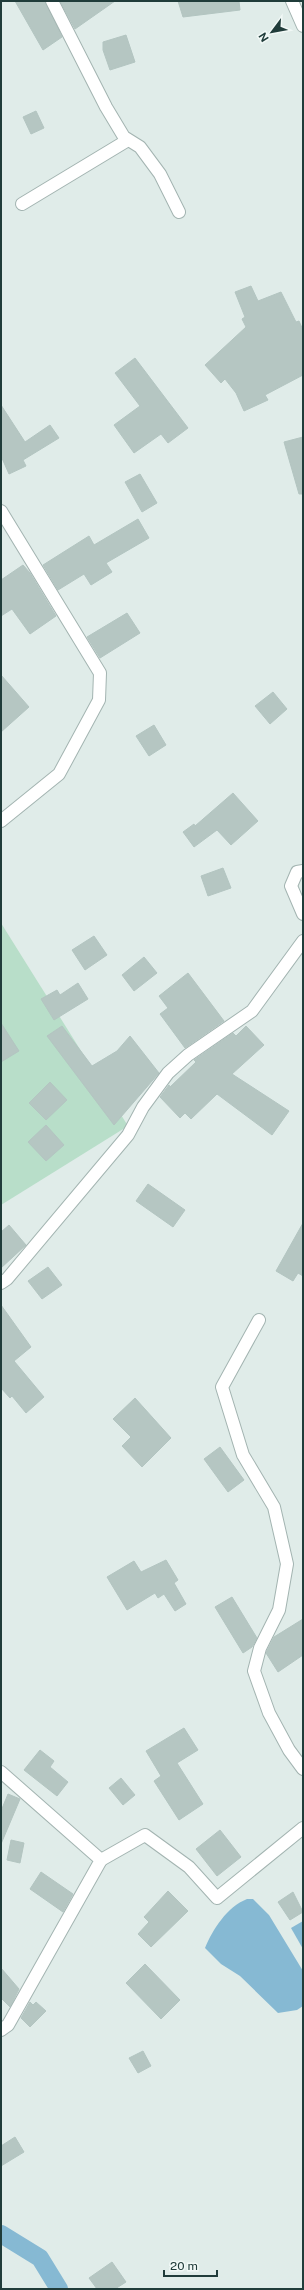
<svg xmlns="http://www.w3.org/2000/svg" width="304" height="2290" font-family="'Public Sans',sans-serif">
	<style>
		.green { fill: #b8dec9 }
		.water { fill: #86b9d3 }
		.lines { fill: none; stroke-linecap: round; stroke-linejoin: round }
		.canal { stroke: #86b9d3; stroke-width: 18 }
		.building { fill: #b5c6c2; stroke: #b3c5c1 }
		.minor-casing { stroke: #a3b4b1; stroke-width: 14 }
		.minor { stroke: #fff; stroke-width: 12 }
	</style>
	<rect width="100%" height="100%" fill="#e0ece9"/>
	<polygon class="green" points="1,923 128,1126 1,1205"/>
	<g class="water">
		<path d="M 247,1899 L 253,1899 L 269,1915 L 303,1971 L 303,2006 L 297,2010 L 278,2013 L 240,1976 L 221,1964 L 205,1948 C 213,1929 227,1907 247,1899 Z"/>
		<polygon points="303,1921 303,1949 291,1928"/>
	</g>
	<g class="lines">
		<polyline class="canal" points="1,2234 40,2258 59,2289"/>
	</g>
	<g class="building">
		<polygon points="15,1 45,1 62,37 43,50"/>
		<polygon points="60,1 115,1 75,29"/>
		<polygon points="178,1 239,1 240,10 183,17"/>
		<polygon points="126,35 135,62 110,70 103,50 103,42"/>
		<polygon points="36,111 44,128 31,134 23,117"/>
		<polygon points="251,286 258,301 281,292 296,322 299,321 303,330 303,375 265,395 268,400 244,411 236,393 225,379 221,383 205,365 246,327 242,319 245,317 235,292"/>
		<polygon points="135,358 188,428 168,443 161,434 134,453 114,425 140,406 115,373"/>
		<polygon points="1,405 25,442 50,425 59,438 23,460 26,466 9,474 1,456"/>
		<polygon points="303,437 303,494 299,494 284,442"/>
		<polygon points="140,474 157,503 142,512 125,482"/>
		<polygon points="138,519 149,538 106,563 112,572 91,585 84,574 58,590 43,565 89,536 94,545"/>
		<polygon points="23,565 30,573 56,616 30,634 12,609 1,616 1,580"/>
		<polygon points="127,613 140,633 100,658 87,637"/>
		<polygon points="1,675 29,707 1,732"/>
		<polygon points="273,692 287,709 270,724 255,706"/>
		<polygon points="154,725 166,745 149,756 136,736"/>
		<polygon points="233,793 258,821 231,845 217,830 194,847 183,832 194,824 195,826"/>
		<polygon points="223,868 231,888 208,896 201,876"/>
		<polygon points="94,936 107,955 85,970 72,950"/>
		<polygon points="144,957 157,973 134,991 122,975"/>
		<polygon points="188,973 224,1021 185,1048 160,1014 168,1008 159,996"/>
		<polygon points="78,983 88,999 54,1020 41,999 57,990 60,995"/>
		<polygon points="1,1023 19,1051 1,1062"/>
		<polygon points="62,1026 92,1066 117,1051 130,1036 159,1073 114,1125 47,1036"/>
		<polygon points="246,1026 264,1045 232,1074 289,1111 272,1135 217,1094 191,1119 185,1113 180,1118 160,1097 169,1085 170,1087 196,1062 194,1060 233,1033 236,1036"/>
		<polygon points="50,1082 67,1100 46,1120 29,1103"/>
		<polygon points="46,1125 64,1145 46,1161 28,1142"/>
		<polygon points="148,1184 185,1210 173,1227 136,1201"/>
		<polygon points="303,1223 303,1276 298,1273 293,1281 276,1271"/>
		<polygon points="9,1225 26,1245 1,1268 1,1232"/>
		<polygon points="48,1267 62,1285 42,1299 28,1281"/>
		<polygon points="1,1305 31,1347 14,1361 44,1397 26,1413 12,1396 10,1398 1,1388"/>
		<polygon points="135,1398 171,1438 142,1467 122,1446 131,1437 113,1419"/>
		<polygon points="220,1447 244,1480 228,1492 204,1459"/>
		<polygon points="166,1560 178,1580 174,1583 186,1604 175,1611 164,1594 158,1598 155,1593 127,1610 107,1577 134,1561 141,1572"/>
		<polygon points="232,1597 257,1638 252,1647 243,1653 215,1607"/>
		<polygon points="303,1619 303,1655 278,1672 266,1653 274,1637"/>
		<polygon points="184,1728 198,1750 177,1763 203,1804 179,1820 154,1781 161,1776 146,1751"/>
		<polygon points="40,1750 54,1761 50,1767 68,1782 57,1796 24,1770"/>
		<polygon points="121,1778 135,1795 123,1805 109,1788"/>
		<polygon points="8,1794 20,1799 1,1844 1,1811"/>
		<polygon points="220,1830 241,1857 217,1876 196,1849"/>
		<polygon points="11,1840 24,1843 20,1863 7,1860"/>
		<polygon points="41,1872 73,1894 63,1912 30,1889"/>
		<polygon points="168,1891 188,1911 151,1947 138,1934 149,1922 144,1917"/>
		<polygon points="293,1892 303,1912 290,1920 278,1902"/>
		<polygon points="145,1964 180,2000 161,2019 126,1983"/>
		<polygon points="1,1968 19,1989 10,2007 1,1998"/>
		<polygon points="30,2002 33,2005 36,2002 46,2011 30,2027 21,2018"/>
		<polygon points="143,2051 151,2066 138,2073 129,2058"/>
		<polygon points="15,2137 24,2152 1,2166 1,2146"/>
		<polygon points="112,2262 126,2282 115,2289 97,2289 89,2278"/>
	</g>
	<g class="lines">
		<g class="minor-casing">
			<g id="minor">
				<polyline points="52,1 106,107 124,137 140,147 160,174 179,212"/>
				<polyline points="292,1 303,26"/>
				<polyline points="22,204 128,140"/>
				<polyline points="1,511 100,673 99,700 59,774 1,821"/>
				<polyline points="303,871 297,872 291,886 303,914"/>
				<polyline points="1,1283 7,1279 128,1135 143,1107 168,1073 188,1055 252,1011 303,941"/>
				<polyline points="259,1320 222,1387 243,1455 274,1507 287,1564 279,1610 260,1648 254,1671 269,1713 289,1750 303,1769"/>
				<polyline points="1,1772 101,1860 8,2025 1,2030"/>
				<polyline points="101,1860 145,1835 189,1867 217,1898 303,1828"/>
			</g>
		</g>
		<use href="#minor" class="minor"/>
	</g>
	<rect width="304" height="2290" fill="none" stroke="#203c3a" stroke-width="4"/>
	<g transform="translate(272 32) rotate(238)" stroke="#f1f8f6" stroke-width="3" paint-order="stroke">
	<path d="M0-3L7 15L0 10L-7 15Z" fill="#203c3a"/>
	<text y="-6" font-size="11" font-weight="bold" text-anchor="middle" fill="#203c3a">N</text>
	</g>
	<path d="M164 2270v6h53v-6" fill="none" stroke="#203c3a" stroke-width="2"/>
	<text x="170" y="2270" font-size="12" fill="#203c3a" stroke="#f1f8f6" stroke-width="3" paint-order="stroke">20 m</text>
</svg>
